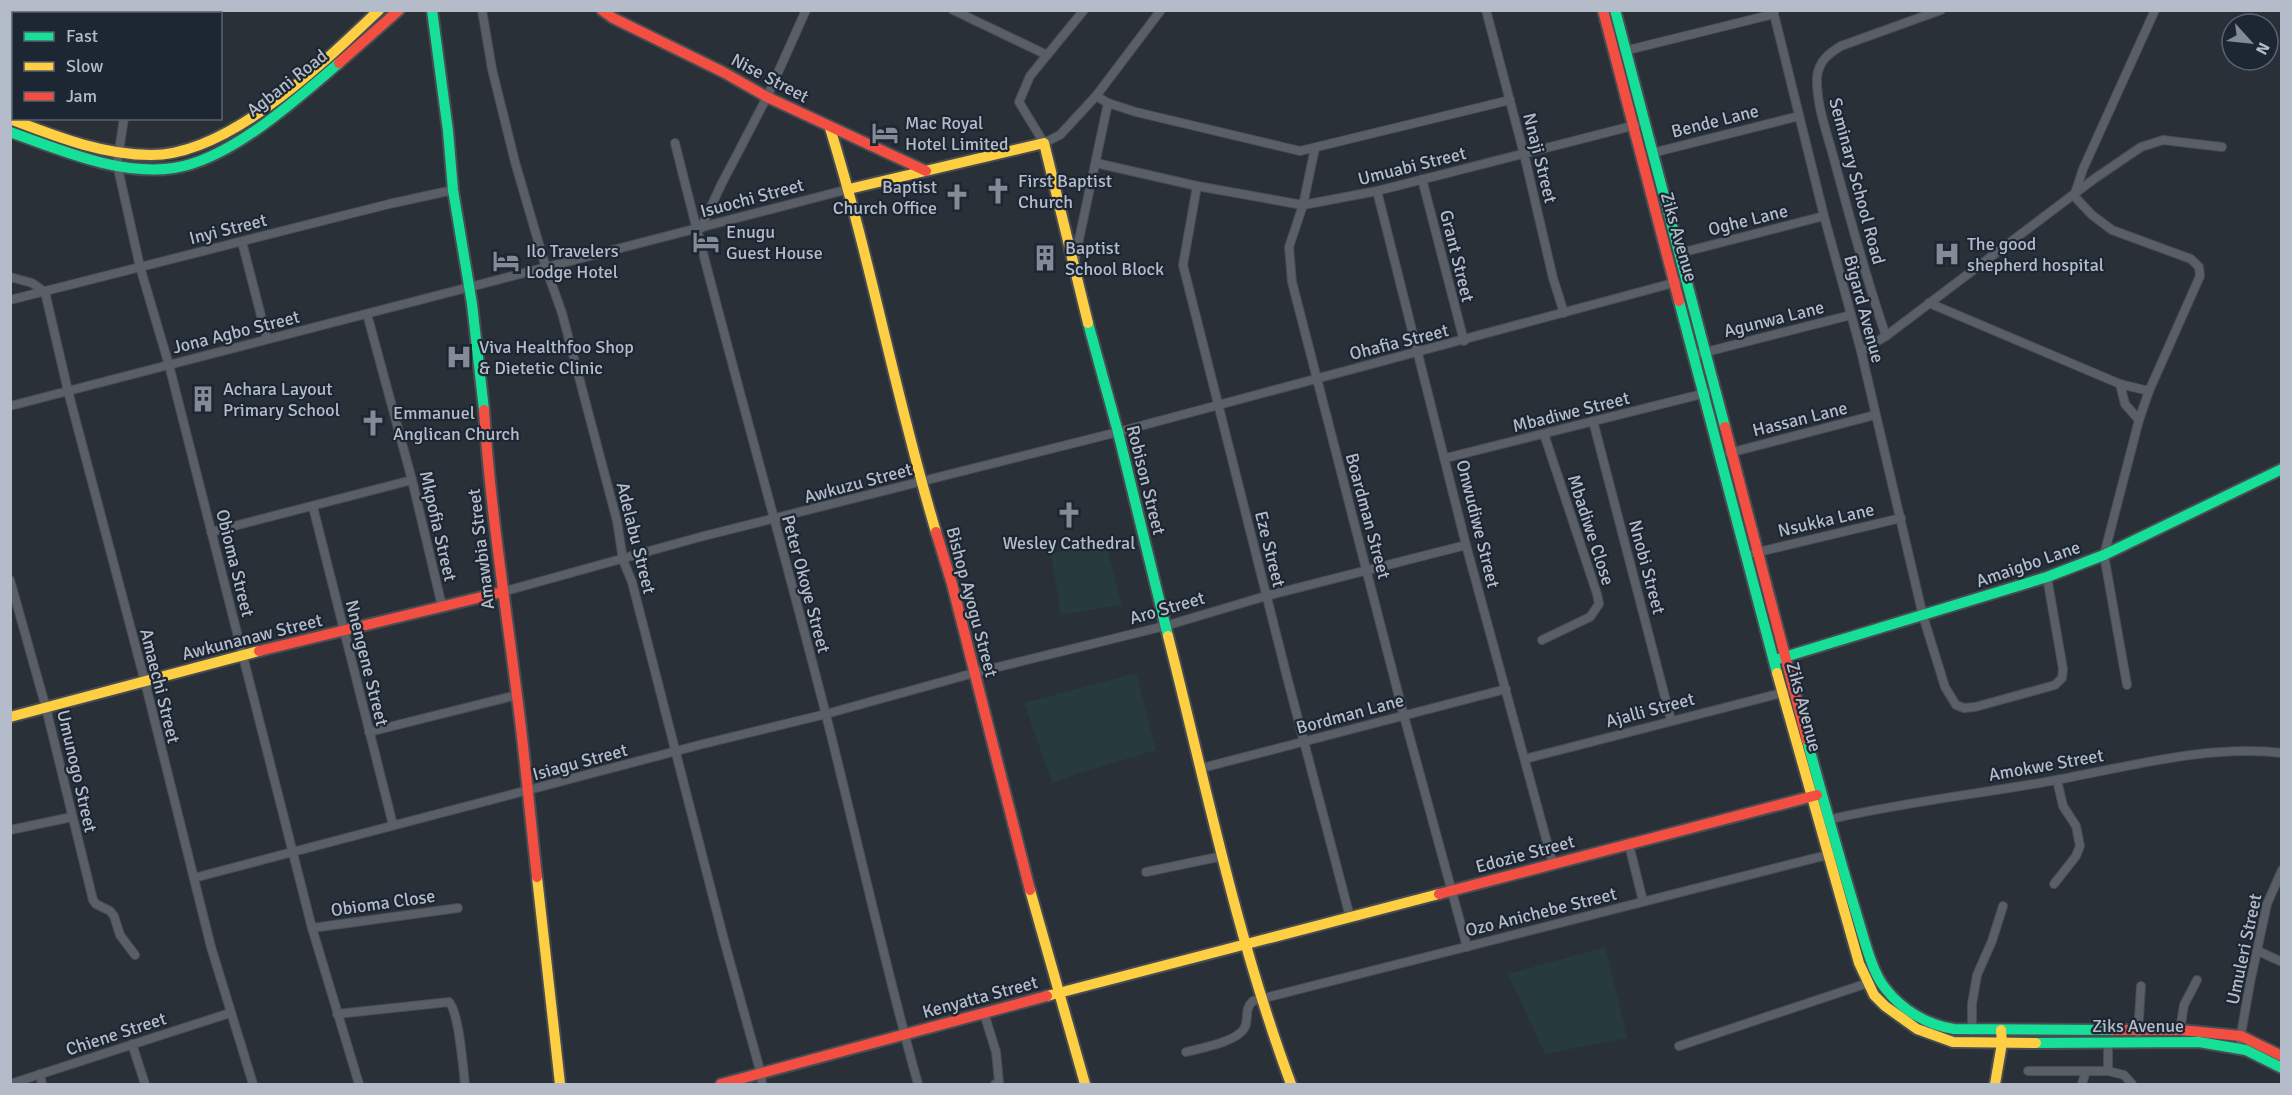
<svg xmlns="http://www.w3.org/2000/svg" width="2292" height="1095" font-family="Signika,sans-serif">
	<style>
		.green { fill: #273a3e }
		.lines { fill: none; stroke-linecap: round; stroke-linejoin: round }
		.street-casing { stroke: #484c53; stroke-width: 10 }
		.fast-casing { stroke: #484c53; stroke-width: 14 }
		.slow-casing { stroke: #484c53; stroke-width: 14 }
		.jam-casing { stroke: #484c53; stroke-width: 14 }
		.street { stroke: #5a5e66; stroke-width: 8 }
		.fast { stroke: #16e098; stroke-width: 10 }
		.slow { stroke: #ffcf43; stroke-width: 10 }
		.jam { stroke: #f24e42; stroke-width: 10 }
		.labels { text-anchor: middle; dominant-baseline: central; stroke-width: 4.5; stroke-linejoin: round; paint-order: stroke }
		.street-label { font-size: 18px; fill: #b4bcc9; stroke: #1d2633 }
		.poi-label { font-size: 18px; fill: #b4bcc9; stroke: #1d2633; text-anchor: start }
	</style>
	<rect width="100%" height="100%" fill="#2a3038"/>
	<g class="green">
		<polygon points="1104,539 1122,605 1061,615 1051,554"/>
		<polygon points="1136,673 1156,750 1076,774 1052,783 1024,703"/>
		<polygon points="1605,947 1627,1038 1545,1054 1508,974"/>
	</g>
	<g class="lines">
		<g class="street-casing">
			<g id="street">
				<polyline points="41,10 51,14"/>
				<polyline points="482,10 492,69 515,162 546,268 562,313 617,521 623,560 632,582 724,940 761,1074 762,1084"/>
				<polyline points="953,10 1047,55"/>
				<polyline points="1084,10 1030,76 1019,102 1044,143 1060,135 1096,96 1161,10"/>
				<polyline points="1486,10 1524,154 1553,278 1564,313"/>
				<polyline points="1773,10 1824,216 1861,351 1923,616 1945,687 1956,705 1964,708 1975,707 2055,685 2062,678 2063,669 2047,577"/>
				<polyline points="60,14 66,10"/>
				<polyline points="185,14 187,10"/>
				<polyline points="1624,51 1774,14"/>
				<polyline points="1096,96 1108,103 1136,112 1300,151 1510,100"/>
				<polyline points="124,118 117,164 140,267 169,365 312,928 359,1084"/>
				<path d="M 675,143 C 722,334 777,523 826,715 C 857,838 884,962 918,1084"/>
				<polyline points="1315,148 1303,205 1289,247 1292,282 1404,716 1467,947"/>
				<polyline points="1652,153 1799,116"/>
				<polyline points="1096,163 1197,186 1303,205 1377,191 1636,125"/>
				<polyline points="1422,179 1464,341"/>
				<polyline points="1197,186 1183,265 1287,677 1350,917"/>
				<polyline points="1377,191 1466,545 1553,864"/>
				<polyline points="701,228 721,185 767,97 806,10"/>
				<polyline points="242,242 267,339"/>
				<polyline points="1680,253 1824,216"/>
				<polyline points="1074,263 1108,103"/>
				<polyline points="10,277 32,283 45,292 68,391 145,682 211,947 253,1084"/>
				<polyline points="10,300 389,204 453,190"/>
				<polyline points="1929,303 2120,384 2149,391"/>
				<polyline points="367,314 412,480 442,606"/>
				<polyline points="1886,336 2094,179 2141,147 2163,140 2222,147"/>
				<path d="M 1861,351 L 1886,336 C 1866,278 1850,219 1834,159 C 1827,133 1816,104 1817,77 C 1819,61 1828,54 1841,46 L 1941,10"/>
				<polyline points="1694,355 1851,315"/>
				<polyline points="2120,384 2125,404 2139,420"/>
				<path d="M 10,406 C 290,334 570,263 849,189"/>
				<polyline points="1593,421 1671,720"/>
				<polyline points="1729,453 1875,415"/>
				<polyline points="1446,458 1706,393"/>
				<polyline points="313,507 393,825"/>
				<polyline points="211,532 412,480"/>
				<polyline points="1754,553 1901,518"/>
				<polyline points="10,580 46,708 93,900 96,904 110,911 114,916 120,935 135,955"/>
				<polyline points="502,592 700,537 1118,432 1677,282"/>
				<polyline points="1542,640 1590,617 1599,604 1597,594 1544,434"/>
				<polyline points="2127,685 2104,555 2139,420 2149,391 2200,276 2199,267 2191,259 2112,230 2092,215 2074,196 2083,169 2155,10"/>
				<polyline points="369,732 517,695"/>
				<polyline points="1525,759 1785,692"/>
				<polyline points="1202,768 1506,689"/>
				<path d="M 1827,820 C 1903,802 1980,794 2056,780 C 2128,767 2208,744 2282,753"/>
				<polyline points="10,830 72,817"/>
				<polyline points="1629,845 1643,901"/>
				<polyline points="1146,872 1223,856"/>
				<polyline points="194,878 703,744 826,714 974,673 1165,626 1266,596 1466,545"/>
				<polyline points="2054,884 2076,856 2080,846 2076,826 2063,806 2057,780"/>
				<polyline points="312,928 458,908"/>
				<polyline points="2258,951 2282,962"/>
				<polyline points="984,1013 996,1052 999,1082 995,1084"/>
				<path d="M 337,1014 L 449,1002 C 459,1012 463,1068 465,1084"/>
				<polyline points="2180,1030 2184,1005 2197,980"/>
				<polyline points="1972,1031 1972,1004 1977,975 1992,941 2003,906"/>
				<polyline points="2138,1033 2141,986"/>
				<polyline points="2240,1040 2250,983 2267,904 2282,870"/>
				<polyline points="2108,1043 2108,1071"/>
				<polyline points="132,1044 145,1084"/>
				<polyline points="1679,1046 1868,983"/>
				<path d="M 1186,1052 C 1201,1048 1238,1042 1245,1027 C 1249,1017 1244,1009 1253,1001 L 1831,854"/>
				<polyline points="2028,1071 2108,1071 2124,1075 2132,1084"/>
				<polyline points="40,1074 42,1084"/>
				<polyline points="10,1084 230,1013"/>
				<polyline points="2082,1084 2086,1071"/>
			</g>
		</g>
		<g class="fast-casing">
			<g id="fast">
				<polyline points="432,10 448,131 453,190 472,304 484,410"/>
				<polyline points="1615,10 1725,427"/>
				<path d="M 10,132 C 61,150 119,176 174,168 C 230,160 297,99 339,63"/>
				<polyline points="1679,301 1777,673"/>
				<polyline points="1088,323 1118,432 1168,636"/>
				<polyline points="1778,659 2047,577 2104,555 2282,469"/>
				<path d="M 1807,740 C 1823,799 1839,857 1857,916 C 1863,935 1872,973 1885,988 C 1902,1010 1927,1025 1954,1029 L 2113,1030"/>
				<polyline points="2036,1043 2199,1042 2246,1050 2282,1068"/>
			</g>
		</g>
		<g class="slow-casing">
			<g id="slow">
				<path d="M 10,119 C 55,136 102,155 151,155 C 230,155 324,62 379,10"/>
				<path d="M 830,128 C 871,261 896,399 936,532"/>
				<polyline points="849,189 1044,143 1088,323"/>
				<path d="M 1168,636 C 1206,786 1237,939 1291,1084"/>
				<polyline points="1777,673 1859,963 1874,995 1885,1006 1917,1029 1953,1042 2036,1043"/>
				<polyline points="10,717 259,651"/>
				<polyline points="537,877 560,1084"/>
				<polyline points="1030,890 1085,1084"/>
				<polyline points="1047,996 1439,894"/>
				<polyline points="1995,1084 2002,1043 2001,1030"/>
			</g>
		</g>
		<g class="jam-casing">
			<g id="jam">
				<polyline points="602,10 613,18 723,72 767,97 926,171"/>
				<polyline points="1603,10 1679,301"/>
				<polyline points="339,63 399,10"/>
				<path d="M 484,410 C 490,506 505,600 517,696 C 525,756 530,817 537,877"/>
				<polyline points="1725,427 1807,740"/>
				<polyline points="936,532 952,584 1030,890"/>
				<polyline points="259,651 502,592"/>
				<polyline points="1439,894 1817,795"/>
				<polyline points="2113,1030 2180,1030 2241,1036 2282,1056"/>
				<polyline points="721,1084 1047,996"/>
			</g>
		</g>
		<use href="#street" class="street"/>
		<use href="#fast" class="fast"/>
		<use href="#slow" class="slow"/>
		<use href="#jam" class="jam"/>
	</g>
	<defs>
		<g id="hotel-bare" transform="scale(2.07)"><path d="M-6-4.5h1.5V1H6V5H4.5V3h-9V5H-6ZM-4 0a1.8 1.8 0 1 1 3.6 0ZM.5 0V-2.5h3Q6-2.5 6 0Z" fill="#848b96" stroke="#1d2633" stroke-width="2.5" paint-order="stroke"/></g>
		<g id="church-bare" transform="scale(2.07)"><path d="M-1.2-6h2.4v3.5h3.3v2.4h-3.3V6h-2.4V-.1h-3.3v-2.4h3.3Z" fill="#848b96" stroke="#1d2633" stroke-width="2.5" paint-order="stroke"/></g>
		<g id="hospital-bare" transform="scale(2.07)"><path d="M-5-5h3v3.5h4V-5h3V5h-3V1.5h-4V5h-3Z" fill="#848b96" stroke="#1d2633" stroke-width="2.5" paint-order="stroke"/></g>
		<g id="building-bare" transform="scale(2.07)"><path d="M-4-6H4V6H1V3H-1V6H-4ZM-2.5-4.3h1.7v1.8h-1.7ZM.8-4.3h1.7v1.8H.8ZM-2.5-1h1.7V.8h-1.7ZM.8-1h1.7V.8H.8Z" fill="#848b96" stroke="#1d2633" stroke-width="2.5" paint-order="stroke"/></g>
	</defs>
	<g fill-rule="evenodd">
		<use href="#hotel-bare" x="885" y="133"/>
		<use href="#church-bare" x="998" y="191"/>
		<use href="#church-bare" x="957" y="197"/>
		<use href="#hotel-bare" x="706" y="242"/>
		<use href="#hospital-bare" x="1947" y="254"/>
		<use href="#building-bare" x="1045" y="258"/>
		<use href="#hotel-bare" x="506" y="261"/>
		<use href="#hospital-bare" x="459" y="357"/>
		<use href="#building-bare" x="203" y="399"/>
		<use href="#church-bare" x="373" y="423"/>
		<use href="#church-bare" x="1069" y="515"/>
	</g>
	<g class="labels">
		<g class="street-label">
			<text transform="translate(770 78) rotate(28)">Nise Street</text>
			<text transform="translate(287 83) rotate(-38)">Agbani Road</text>
			<text transform="translate(1715 121) rotate(-14)">Bende Lane</text>
			<text transform="translate(1540 158) rotate(76)">Nnaji Street</text>
			<text transform="translate(1412 166) rotate(-14)">Umuabi Street</text>
			<text transform="translate(1857 181) rotate(75)">Seminary School Road</text>
			<text transform="translate(752 198) rotate(-15)">Isuochi Street</text>
			<text transform="translate(1748 220) rotate(-14)">Oghe Lane</text>
			<text transform="translate(228 229) rotate(-14)">Inyi Street</text>
			<text transform="translate(1679 237) rotate(74)">Ziks Avenue</text>
			<text transform="translate(1457 256) rotate(76)">Grant Street</text>
			<text transform="translate(1864 309) rotate(75)">Bigard Avenue</text>
			<text transform="translate(1774 319) rotate(-14)">Agunwa Lane</text>
			<text transform="translate(236 332) rotate(-14)">Jona Agbo Street</text>
			<text transform="translate(1399 342) rotate(-14)">Ohafia Street</text>
			<text transform="translate(1571 412) rotate(-14)">Mbadiwe Street</text>
			<text transform="translate(1800 419) rotate(-14)">Hassan Lane</text>
			<text transform="translate(1146 480) rotate(76)">Robison Street</text>
			<text transform="translate(858 483) rotate(-15)">Awkuzu Street</text>
			<text transform="translate(1368 516) rotate(75)">Boardman Street</text>
			<text transform="translate(1826 520) rotate(-13)">Nsukka Lane</text>
			<text transform="translate(1478 524) rotate(76)">Onwudiwe Street</text>
			<text transform="translate(438 526) rotate(77)">Mkpofia Street</text>
			<text transform="translate(1591 530) rotate(72)">Mbadiwe Close</text>
			<text transform="translate(636 538) rotate(76)">Adelabu Street</text>
			<text transform="translate(481 549) rotate(-97)">Amawbia Street</text>
			<text transform="translate(1270 549) rotate(76)">Eze Street</text>
			<text transform="translate(235 563) rotate(76)">Obioma Street</text>
			<text transform="translate(2028 564) rotate(-19)">Amaigbo Lane</text>
			<text transform="translate(1647 567) rotate(75)">Nnobi Street</text>
			<text transform="translate(806 584) rotate(75)">Peter Okoye Street</text>
			<text transform="translate(972 602) rotate(75)">Bishop Ayogu Street</text>
			<text transform="translate(1167 608) rotate(-16)">Aro Street</text>
			<text transform="translate(252 637) rotate(-14)">Awkunanaw Street</text>
			<text transform="translate(367 663) rotate(76)">Nnengene Street</text>
			<text transform="translate(160 686) rotate(76)">Amaechi Street</text>
			<text transform="translate(1804 707) rotate(75)">Ziks Avenue</text>
			<text transform="translate(1650 710) rotate(-15)">Ajalli Street</text>
			<text transform="translate(1350 714) rotate(-15)">Bordman Lane</text>
			<text transform="translate(580 762) rotate(-15)">Isiagu Street</text>
			<text transform="translate(2046 765) rotate(-10)">Amokwe Street</text>
			<text transform="translate(77 771) rotate(77)">Umunogo Street</text>
			<text transform="translate(1525 854) rotate(-15)">Edozie Street</text>
			<text transform="translate(383 903) rotate(-8)">Obioma Close</text>
			<text transform="translate(1541 912) rotate(-14)">Ozo Anichebe Street</text>
			<text transform="translate(2244 949) rotate(-78)">Umuleri Street</text>
			<text transform="translate(980 997) rotate(-15)">Kenyatta Street</text>
			<text x="2138" y="1026">Ziks Avenue</text>
			<text transform="translate(116 1034) rotate(-18)">Chiene Street</text>
		</g>
		<g class="poi-label">
			<text x="905" y="123">Mac Royal<tspan x="905" dy="21">Hotel Limited</tspan></text>
			<text x="1018" y="181">First Baptist<tspan x="1018" dy="21">Church</tspan></text>
			<text x="937" y="187" text-anchor="end">Baptist<tspan x="937" dy="21">Church Office</tspan></text>
			<text x="726" y="232">Enugu<tspan x="726" dy="21">Guest House</tspan></text>
			<text x="1967" y="244">The good<tspan x="1967" dy="21">shepherd hospital</tspan></text>
			<text x="1065" y="248">Baptist<tspan x="1065" dy="21">School Block</tspan></text>
			<text x="526" y="251">Ilo Travelers<tspan x="526" dy="21">Lodge Hotel</tspan></text>
			<text x="479" y="347">Viva Healthfoo Shop<tspan x="479" dy="21">&amp; Dietetic Clinic</tspan></text>
			<text x="223" y="389">Achara Layout<tspan x="223" dy="21">Primary School</tspan></text>
			<text x="393" y="413">Emmanuel<tspan x="393" dy="21">Anglican Church</tspan></text>
			<text x="1069" y="543" text-anchor="middle">Wesley Cathedral</text>
		</g>
	</g>
	<rect width="2292" height="1095" fill="none" stroke="#b4bcc9" stroke-width="24"/>
	<rect x="12" y="12" width="210" height="108" fill="#1d2633" stroke="#59626f" stroke-width="1.5"/>
	<rect x="24" y="32" width="30" height="9" fill="#16e098" stroke="#59626f" stroke-width="1.5"/>
	<text x="66" y="42" font-size="18" fill="#b4bcc9">Fast</text>
	<rect x="24" y="62" width="30" height="9" fill="#ffcf43" stroke="#59626f" stroke-width="1.5"/>
	<text x="66" y="72" font-size="18" fill="#b4bcc9">Slow</text>
	<rect x="24" y="92" width="30" height="9" fill="#f24e42" stroke="#59626f" stroke-width="1.5"/>
	<text x="66" y="102" font-size="18" fill="#b4bcc9">Jam</text>
	<g transform="translate(2250 42) rotate(117)"><circle r="28" fill="#1d2633" stroke="#59626f" stroke-width="1.5"/>
	<path d="M0-4.5L10 22L0 15L-10 22Z" fill="#848b96"/>
	<text y="-9" font-size="16" font-weight="bold" text-anchor="middle" fill="#b4bcc9">N</text>
	</g>
</svg>
